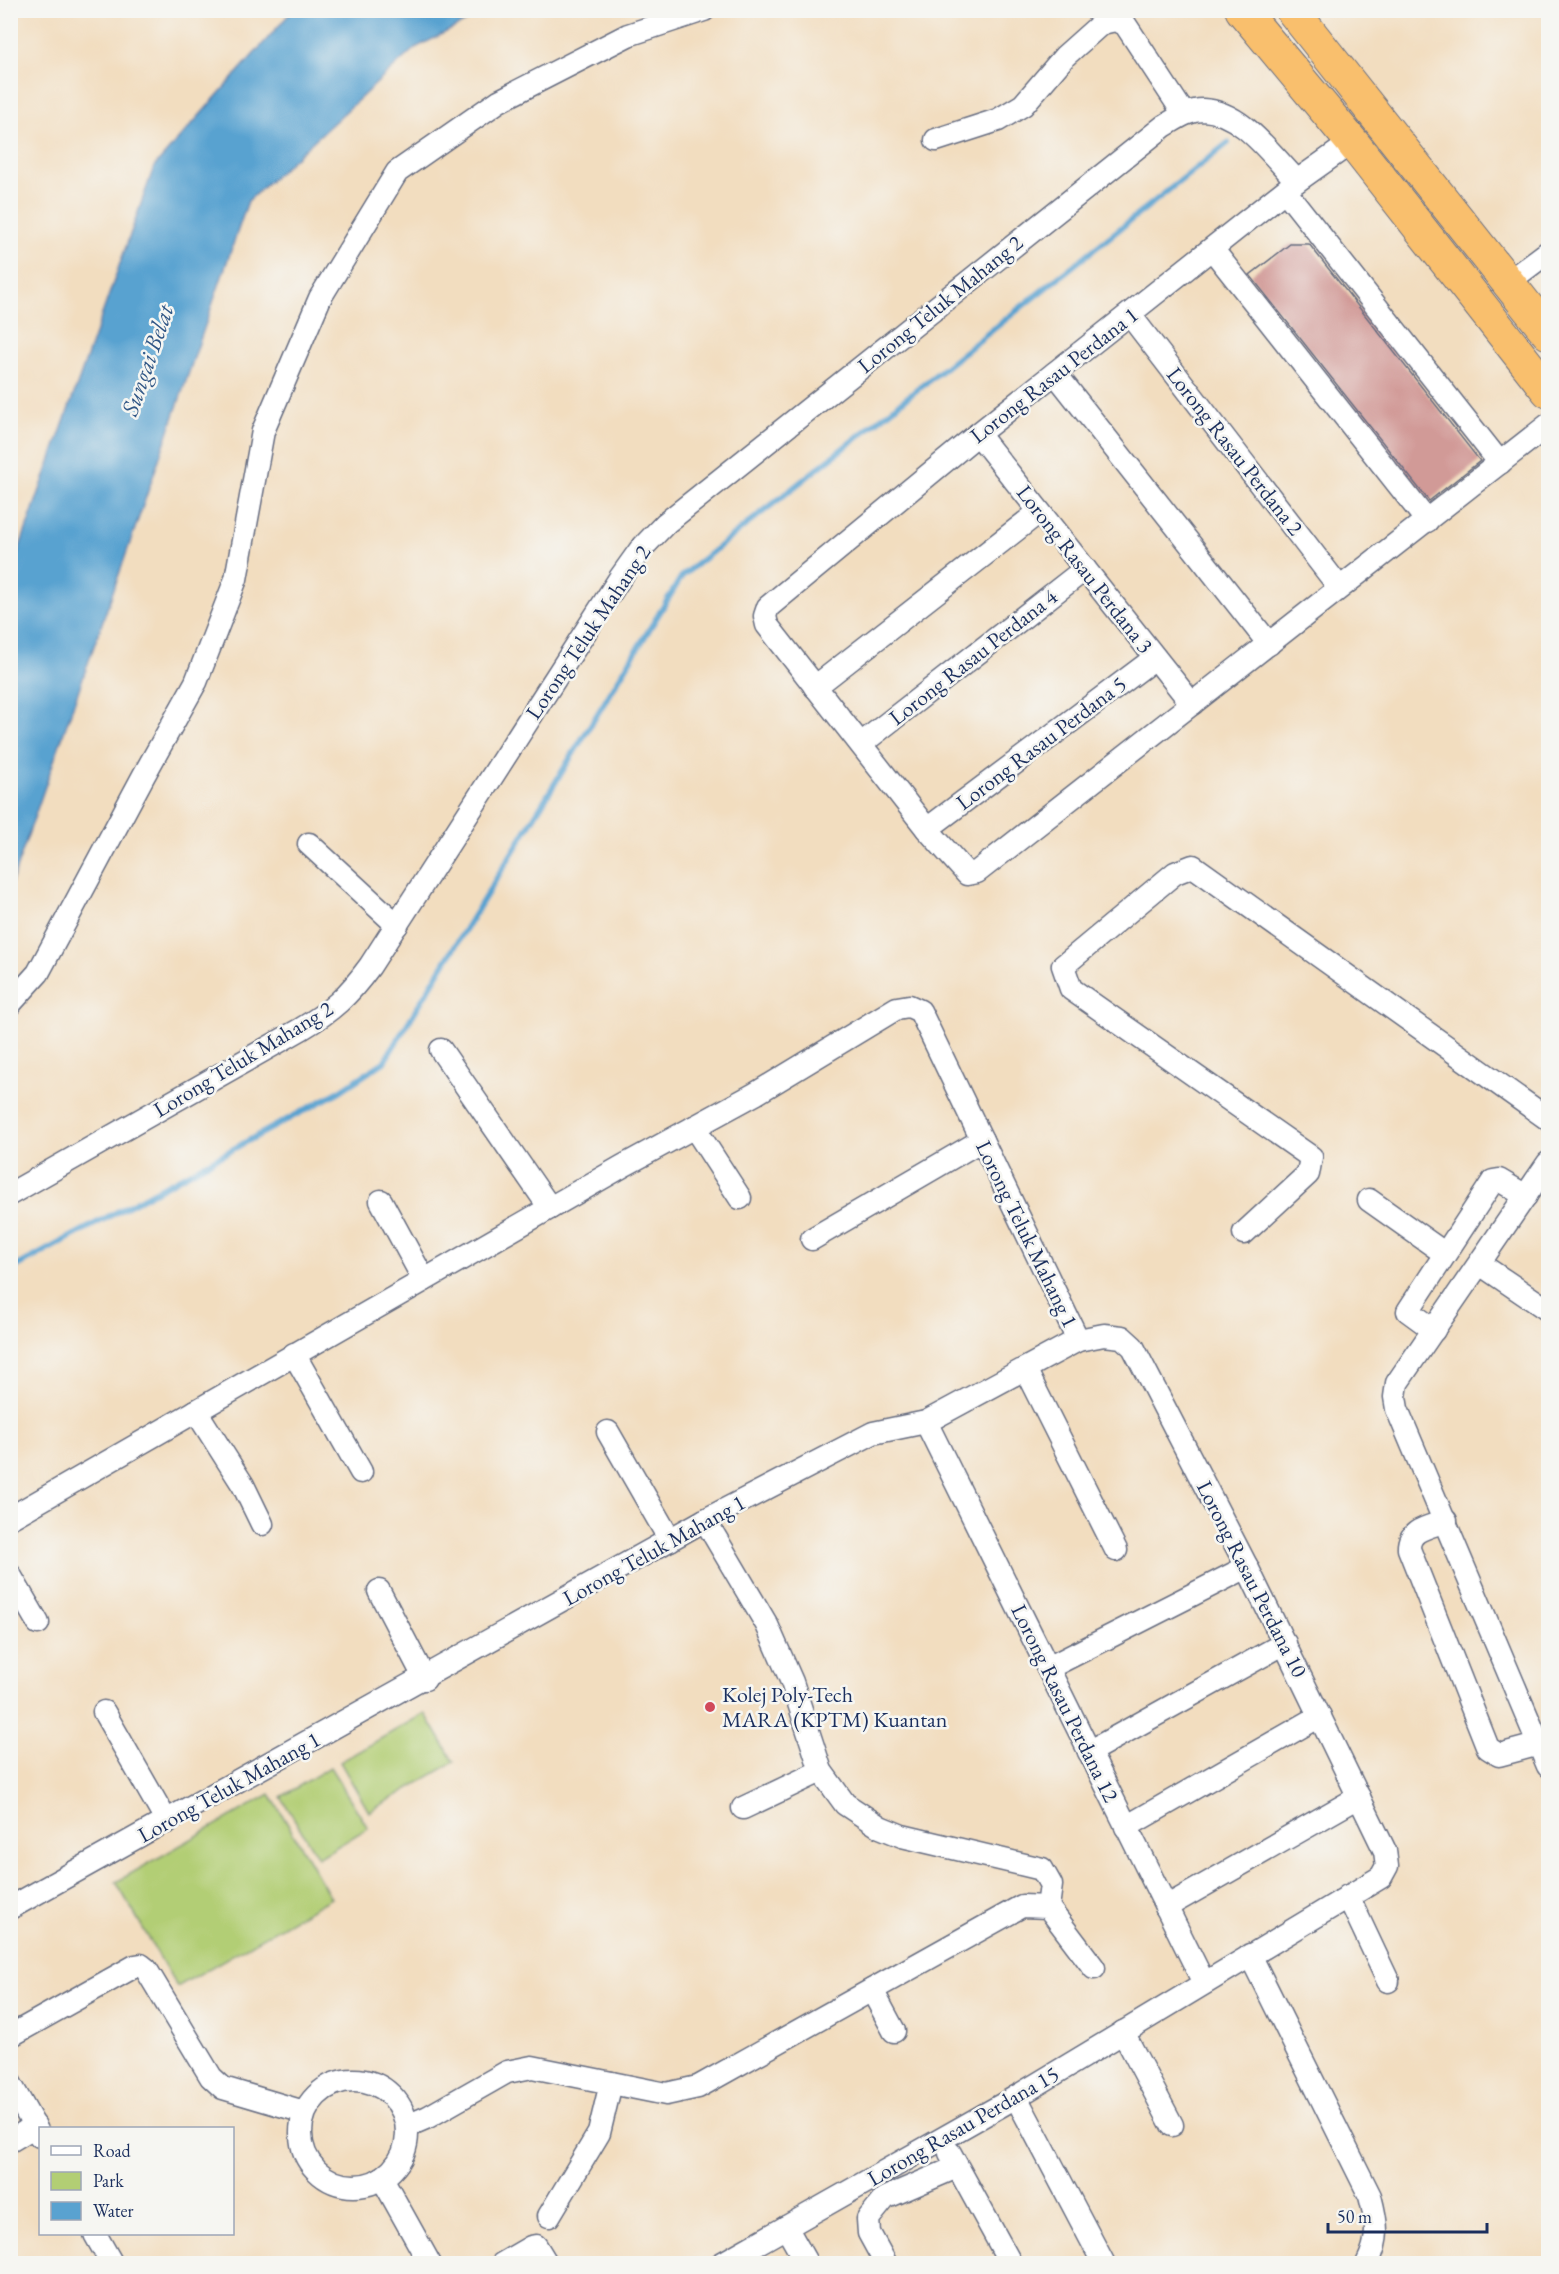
<svg xmlns="http://www.w3.org/2000/svg" width="1559" height="2274" font-family="'EB Garamond',serif">
	<style>
		.green { fill: #b2ce74; stroke: #667e69; stroke-width: 1.5 }
		.water { fill: #59a2d0; stroke: #3a6897; stroke-width: 1.5 }
		.lines { fill: none; stroke-linecap: round; stroke-linejoin: round }
		.stream { stroke: #59a2d0; stroke-width: 6 }
		.building { fill: #d19a97 }
		.minor-casing { stroke: #666c80; stroke-width: 25 }
		.highway-casing { stroke: #666c80; stroke-width: 35 }
		.minor { stroke: #fff; stroke-width: 22 }
		.highway { stroke: #f9bf6d; stroke-width: 33 }
		.poi-dot { fill: #d1495b; stroke: #f6f6f2; stroke-width: 2 }
		.labels { text-anchor: middle; dominant-baseline: central; stroke-width: 5; stroke-linejoin: round; paint-order: stroke }
		.street-label { font-size: 22px; fill: #1b2f5e; stroke: #f6f6f2 }
		.poi-label { font-size: 22px; fill: #1b2f5e; stroke: #f6f6f2; text-anchor: start }
		.water-label { font-size: 24px; font-style: italic; fill: #315786; stroke: #f6f6f2 }
	</style>
	<rect width="100%" height="100%" fill="#f6f6f2"/>
	<filter id="ink" filterUnits="userSpaceOnUse"><feTurbulence type="fractalNoise" baseFrequency=".0167" numOctaves="2"/><feDisplacementMap in="SourceGraphic" scale="12" xChannelSelector="R" yChannelSelector="G"/><feConvolveMatrix kernelMatrix="1 2 1 2 8 2 1 2 1" color-interpolation-filters="sRGB"/></filter>
	<filter id="wash" filterUnits="userSpaceOnUse"><feTurbulence type="fractalNoise" baseFrequency=".008" numOctaves="4" result="noise"/><feDisplacementMap in="SourceGraphic" scale="24" xChannelSelector="R" yChannelSelector="G"/><feGaussianBlur stdDeviation="1.35" result="paint"/><feColorMatrix in="noise" values="0 0 0 0 0 0 0 0 0 0 0 0 0 0 0 0 0 1.4 0 .05"/><feComposite in="paint" operator="in"/></filter>
	<g filter="url(#wash)">
		<rect width="100%" height="100%" fill="#f2ddbf"/>
		<g class="green">
			<polygon points="425,1713 454,1762 369,1812 340,1762"/>
			<polygon points="330,1767 368,1828 318,1858 281,1797"/>
			<polygon points="270,1794 331,1898 177,1987 116,1882"/>
		</g>
		<polygon class="water" points="292,11 487,11 415,48 248,201 146,497 11,884 11,572 154,167"/>
		<g class="lines">
			<polyline class="stream" points="10,1270 340,1091 384,1062 682,576 1228,143"/>
		</g>
		<g id="blocks">
			<polygon class="building" points="1290,244 1309,244 1480,461 1429,501 1250,275"/>
		</g>
	</g>
	<g filter="url(#ink)">
		<use href="#blocks" fill-opacity="0" stroke="#666c80" stroke-width="1.5"/>
		<g class="lines">
			<g class="minor-casing">
				<g id="minor">
					<polyline points="936,140 998,120 1023,105 1065,56 1102,23 1115,20 1125,24 1184,114"/>
					<polyline points="1352,142 1297,181 978,434 768,607 765,616 767,625 927,829 967,874 977,872 1548,425"/>
					<polyline points="1286,192 1500,463"/>
					<polyline points="1213,250 1427,521"/>
					<polyline points="1508,282 1548,252"/>
					<polyline points="1130,315 1339,587"/>
					<polyline points="1055,373 1269,644"/>
					<polyline points="978,434 1192,704"/>
					<polyline points="815,687 1039,512"/>
					<polyline points="861,744 1085,569"/>
					<polyline points="927,829 1155,658"/>
					<polyline points="309,844 397,925"/>
					<polyline points="10,1004 38,973 144,775 196,682 236,579 263,431 320,298 397,172 499,101 628,35 704,10"/>
					<polyline points="441,1050 550,1208"/>
					<polyline points="694,1127 740,1198"/>
					<polyline points="1548,1163 1397,1383 1395,1397 1397,1409 1548,1766"/>
					<path d="M 10,1194 L 301,1029 C 333,1010 348,996 370,966 L 620,578 L 640,550 L 666,523 L 1164,126 C 1176,119 1188,110 1203,110 C 1242,111 1272,156 1297,181"/>
					<polyline points="1369,1200 1444,1253"/>
					<polyline points="381,1201 424,1280"/>
					<polyline points="1244,1233 1308,1174 1311,1157 1071,989 1063,966 1175,873 1193,866 1548,1119"/>
					<polyline points="812,1239 982,1140"/>
					<polyline points="1480,1264 1548,1310"/>
					<polyline points="1434,1330 1408,1311 1493,1181 1499,1180 1526,1196"/>
					<polyline points="294,1354 361,1472"/>
					<polyline points="1025,1369 1116,1550"/>
					<polyline points="196,1411 243,1485 262,1524"/>
					<polyline points="926,1422 1204,1983"/>
					<polyline points="608,1432 670,1540"/>
					<polyline points="10,1518 623,1166 755,1094 897,1008 909,1006 920,1011 1078,1340"/>
					<polyline points="705,1520 767,1625 792,1682 821,1771 845,1804 880,1827 902,1836 1042,1869 1051,1885 1048,1907"/>
					<path d="M 1446,1521 C 1430,1527 1408,1529 1409,1549 L 1488,1748 L 1499,1755 L 1540,1744"/>
					<polyline points="10,1575 38,1623"/>
					<polyline points="379,1591 425,1679"/>
					<polyline points="1048,1668 1247,1567"/>
					<polyline points="104,1712 167,1822"/>
					<polyline points="1089,1752 1285,1643"/>
					<polyline points="743,1808 821,1771"/>
					<polyline points="1126,1827 1320,1716"/>
					<polyline points="1348,1896 1388,1981"/>
					<polyline points="1166,1907 1359,1797"/>
					<polyline points="10,1908 705,1520 873,1433 926,1422 1078,1340 1104,1335 1122,1337 1133,1347 1247,1567 1385,1851 1387,1866 1381,1877 1016,2097 721,2264"/>
					<path d="M 1250,1955 L 1370,2196 C 1377,2223 1380,2238 1367,2264"/>
					<polyline points="872,1990 894,2031"/>
					<polyline points="1123,2032 1172,2125"/>
					<polyline points="10,2036 135,1966 141,1965 146,1969 211,2077 223,2088 304,2112"/>
					<circle cx="354" cy="2133" r="53"/>
					<polyline points="10,2083 40,2136"/>
					<polyline points="1016,2097 1104,2264"/>
					<polyline points="407,2126 428,2117 507,2072 532,2067 666,2094 698,2087 1022,1906 1048,1907 1094,1968"/>
					<polyline points="10,2141 35,2126"/>
					<polyline points="950,2153 1011,2264"/>
					<polyline points="382,2178 430,2264"/>
					<polyline points="549,2216 599,2133 611,2083"/>
					<polyline points="786,2227 807,2264"/>
					<polyline points="95,2234 112,2264"/>
					<polyline points="502,2264 531,2247 536,2246 547,2264"/>
					<polyline points="886,2264 869,2233 868,2219 885,2198 957,2167"/>
				</g>
			</g>
			<g class="highway-casing">
				<g id="highway">
					<polyline points="1242,10 1352,142 1548,391"/>
					<polyline points="1292,10 1548,333"/>
				</g>
			</g>
			<use href="#minor" class="minor"/>
			<use href="#highway" class="highway"/>
		</g>
	</g>
	<circle class="poi-dot" cx="710" cy="1707" r="6"/>
	<g class="labels">
		<g class="street-label">
			<text transform="translate(940 304) rotate(-39)">Lorong Teluk Mahang 2</text>
			<text transform="translate(1054 375) rotate(-38)">Lorong Rasau Perdana 1</text>
			<text transform="translate(1235 451) rotate(52)">Lorong Rasau Perdana 2</text>
			<text transform="translate(1085 569) rotate(52)">Lorong Rasau Perdana 3</text>
			<text transform="translate(588 632) rotate(-56)">Lorong Teluk Mahang 2</text>
			<text transform="translate(973 657) rotate(-38)">Lorong Rasau Perdana 4</text>
			<text transform="translate(1041 743) rotate(-37)">Lorong Rasau Perdana 5</text>
			<text transform="translate(243 1059) rotate(-31)">Lorong Teluk Mahang 2</text>
			<text transform="translate(1027 1234) rotate(64)">Lorong Teluk Mahang 1</text>
			<text transform="translate(654 1550) rotate(-29)">Lorong Teluk Mahang 1</text>
			<text transform="translate(1252 1579) rotate(63)">Lorong Rasau Perdana 10</text>
			<text transform="translate(1065 1703) rotate(64)">Lorong Rasau Perdana 12</text>
			<text transform="translate(229 1787) rotate(-29)">Lorong Teluk Mahang 1</text>
			<text transform="translate(963 2126) rotate(-30)">Lorong Rasau Perdana 15</text>
		</g>
		<g class="poi-label">
			<text x="722" y="1694">Kolej Poly-Tech<tspan x="722" dy="25">MARA (KPTM) Kuantan</tspan></text>
		</g>
		<g class="water-label">
			<text transform="translate(147 360) rotate(-71)">Sungai Belat</text>
		</g>
	</g>
	<rect width="1559" height="2274" fill="none" stroke="#f6f6f2" stroke-width="36"/>
	<rect x="39" y="2127" width="195" height="108" fill="#f6f6f2" stroke="#9ea6b7" stroke-width="1.5"/>
	<rect x="51" y="2146" width="30" height="9" fill="#ffffff" stroke="#9ea6b7" stroke-width="1.5"/>
	<text x="93" y="2157" font-size="18" fill="#1b2f5e">Road</text>
	<rect x="51" y="2172" width="30" height="18" fill="#b2ce74" stroke="#9ea6b7" stroke-width="1.5"/>
	<text x="93" y="2187" font-size="18" fill="#1b2f5e">Park</text>
	<rect x="51" y="2202" width="30" height="18" fill="#59a2d0" stroke="#9ea6b7" stroke-width="1.5"/>
	<text x="93" y="2217" font-size="18" fill="#1b2f5e">Water</text>
	<path d="M1328 2223v9h159v-9" fill="none" stroke="#1b2f5e" stroke-width="3"/>
	<text x="1337" y="2223" font-size="18" fill="#1b2f5e" stroke="#f6f6f2" stroke-width="4.5" paint-order="stroke">50 m</text>
</svg>
